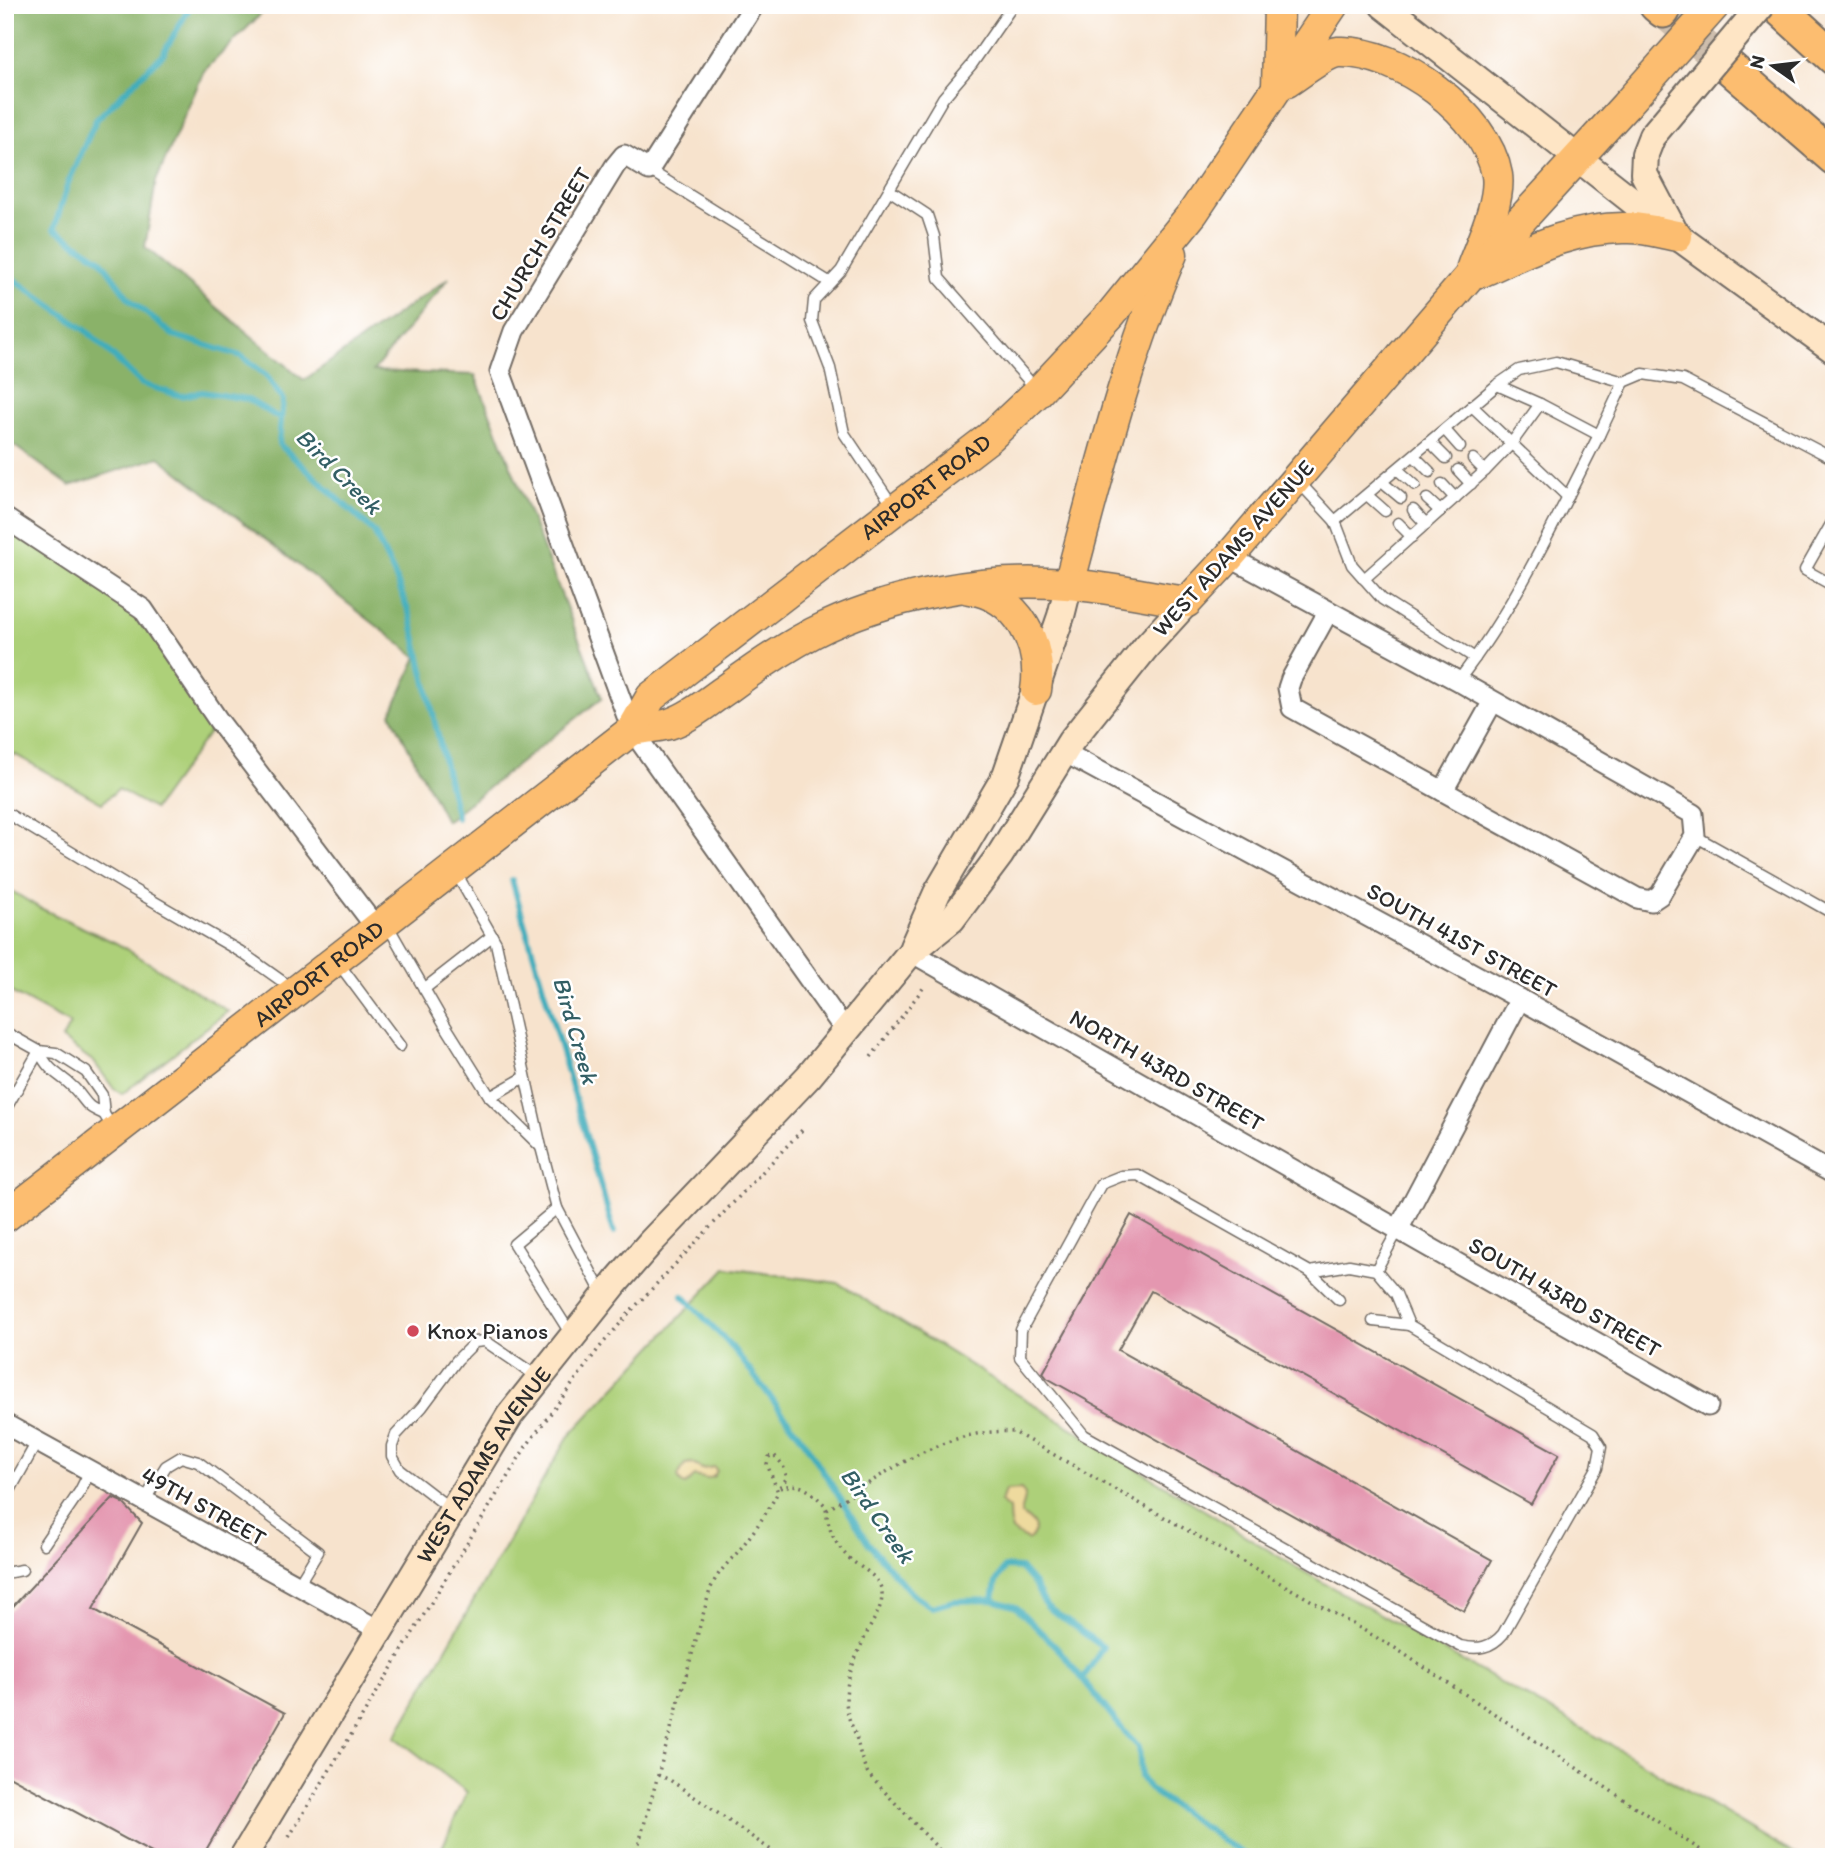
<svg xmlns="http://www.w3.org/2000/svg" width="1839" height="1862" font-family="Itim,sans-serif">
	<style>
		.green { fill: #add079; stroke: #6c7e52; stroke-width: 2 }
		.forest { fill: #8ab269; stroke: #5a6e4a; stroke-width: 2 }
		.sand { fill: #eeda9e; stroke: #8c8264; stroke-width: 2 }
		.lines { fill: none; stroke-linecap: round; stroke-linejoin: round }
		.stream { stroke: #3fadbc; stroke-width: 6 }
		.building { fill: #e497b0 }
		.highway-tunnel { stroke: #cebead; stroke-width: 33; stroke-dasharray: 33 17; stroke-linecap: butt }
		.lane-casing { stroke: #726b64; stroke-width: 13 }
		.street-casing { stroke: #726b64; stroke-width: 23 }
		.secondary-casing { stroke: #726b64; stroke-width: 30 }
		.primary-casing { stroke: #726b64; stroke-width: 33 }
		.highway-casing { stroke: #726b64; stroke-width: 37 }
		.path { stroke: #726b64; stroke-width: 3.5; stroke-dasharray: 2 5; stroke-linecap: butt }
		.lane { stroke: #fff; stroke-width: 10 }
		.street { stroke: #fff; stroke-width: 19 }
		.secondary { stroke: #fee5c5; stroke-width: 26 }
		.primary { stroke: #fcbd6f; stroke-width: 30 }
		.highway { stroke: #fcbd6f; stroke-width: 33 }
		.secondary-bridge-casing { stroke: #726b64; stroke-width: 30; stroke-linecap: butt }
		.primary-bridge-casing { stroke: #726b64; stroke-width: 33; stroke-linecap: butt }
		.secondary-bridge { stroke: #fee5c5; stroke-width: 26 }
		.primary-bridge { stroke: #fcbd6f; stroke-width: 30 }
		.poi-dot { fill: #d1495b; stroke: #fff; stroke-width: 2.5 }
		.labels { text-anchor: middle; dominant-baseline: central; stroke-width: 5; stroke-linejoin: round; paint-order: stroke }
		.street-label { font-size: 23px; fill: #2b2b2b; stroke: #fff }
		.poi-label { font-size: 23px; fill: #2b2b2b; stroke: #fff; text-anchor: start }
		.water-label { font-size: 24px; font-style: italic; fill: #335f65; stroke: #fff }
	</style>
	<rect width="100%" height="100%" fill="#fff"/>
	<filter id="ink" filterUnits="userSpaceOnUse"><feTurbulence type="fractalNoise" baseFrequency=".0143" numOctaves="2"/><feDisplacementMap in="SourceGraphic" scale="14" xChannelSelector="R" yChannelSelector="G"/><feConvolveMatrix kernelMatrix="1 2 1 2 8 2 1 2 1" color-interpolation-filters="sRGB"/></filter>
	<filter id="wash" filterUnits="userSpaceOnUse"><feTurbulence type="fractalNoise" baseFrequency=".00686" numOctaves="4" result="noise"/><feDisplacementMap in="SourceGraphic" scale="28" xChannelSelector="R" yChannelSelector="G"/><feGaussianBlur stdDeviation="1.57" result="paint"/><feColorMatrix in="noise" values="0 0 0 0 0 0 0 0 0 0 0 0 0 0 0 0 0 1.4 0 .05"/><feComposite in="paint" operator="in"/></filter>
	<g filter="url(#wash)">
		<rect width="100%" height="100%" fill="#f7e3cd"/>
		<g class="green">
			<polygon points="5,518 143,609 218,720 154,809 118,789 102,803 14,754 5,760"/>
			<polygon points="5,887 40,908 116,943 228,1011 122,1094 114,1089 94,1062 62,1039 70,1024 5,989"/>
			<polygon points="726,1268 838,1283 1296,1567 1613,1746 1799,1857 438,1857 467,1792 395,1737 568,1437"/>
		</g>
		<polygon class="forest" points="5,5 270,5 204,71 156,181 145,247 304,380 449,278 373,371 475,375 602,698 446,821 391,714 417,657 159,457 70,486 5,439"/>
		<g class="sand">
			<polygon points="691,1463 702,1469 714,1467 717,1471 713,1477 707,1479 695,1476 685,1485 680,1482 678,1476 685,1464"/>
			<path d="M 1021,1489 L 1025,1494 L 1021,1510 L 1022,1515 C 1034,1521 1041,1530 1028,1540 C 1007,1530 1010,1529 1009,1509 L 1001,1502 L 1005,1490 Z"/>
		</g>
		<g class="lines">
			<g class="stream">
				<polyline points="191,5 163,54 96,120 68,183 54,229 100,259 130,300 173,335 241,356 266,375 283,400 281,419"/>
				<polyline points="5,273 88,332 142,384 181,396 202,392 247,399 281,419 279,444 374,532 395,576 411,618 457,818"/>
				<polyline points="512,880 614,1232"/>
				<polyline points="683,1296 732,1347 804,1441 869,1544 912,1594 932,1607 954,1601 993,1600 1016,1607 1061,1652 1127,1735 1139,1747 1141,1777 1149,1789 1247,1857"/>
				<polyline points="993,1600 996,1582 1005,1567 1020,1568 1034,1584 1046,1606 1103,1647 1083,1679"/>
			</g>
		</g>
		<g id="blocks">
			<g class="building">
				<polygon points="1131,1215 1559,1454 1531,1504 1151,1291 1118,1350 1492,1560 1464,1611 1047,1378 1043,1373"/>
				<polygon points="113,1498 122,1502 142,1523 93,1609 285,1713 202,1857 159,1857 5,1774 5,1615"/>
			</g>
		</g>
	</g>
	<g filter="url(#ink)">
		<use href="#blocks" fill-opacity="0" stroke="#726b64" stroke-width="2"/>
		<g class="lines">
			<polyline class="highway-tunnel" points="1663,11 1729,67"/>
			<g class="lane-casing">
				<g id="lane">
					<polyline points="649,170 829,282"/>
					<polyline points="889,190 927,215 934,236 939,278 1036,389"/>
					<polyline points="1497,385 1540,404 1599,435 1624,382"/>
					<polyline points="1472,406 1568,497"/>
					<polyline points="1445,430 1460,447"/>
					<polyline points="1430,442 1446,458"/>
					<polyline points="1414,456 1430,472"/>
					<polyline points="1473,459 1485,471"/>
					<polyline points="1398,470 1415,485"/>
					<polyline points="1458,470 1471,484"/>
					<polyline points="1297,480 1335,521 1352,565 1382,599 1475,658"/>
					<polyline points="1383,483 1401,498"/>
					<polyline points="1442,484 1455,498"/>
					<polyline points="1368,496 1385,511"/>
					<polyline points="1427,499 1440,511"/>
					<polyline points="893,506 844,433 830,368 812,321 814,300 841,271 943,98 972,64 1013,5"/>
					<polyline points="1413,510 1426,524"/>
					<polyline points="1834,519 1805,570 1834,586"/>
					<polyline points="1335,521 1497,385 1519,370 1556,362 1624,382 1643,374 1683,380 1834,459"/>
					<polyline points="1398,523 1412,537"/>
					<polyline points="1364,579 1485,471 1511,444 1540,404"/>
					<path d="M 1458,681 C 1516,606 1556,519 1599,435"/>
					<polyline points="5,812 127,886 241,952 293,989"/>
					<polyline points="1695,836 1834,914"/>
					<polyline points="455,871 496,943 541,1147 557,1208 514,1244 572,1336"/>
					<polyline points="388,926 445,1025 490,1097 541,1147"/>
					<polyline points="339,964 400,1046"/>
					<polyline points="424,989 492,936"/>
					<polyline points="5,1032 39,1051 56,1053 86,1072 102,1095 104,1114 113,1129"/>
					<path d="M 39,1051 C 51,1075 58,1072 74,1088 C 88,1103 83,1105 104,1114"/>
					<polyline points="490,1097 525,1077"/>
					<polyline points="5,1110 39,1051"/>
					<polyline points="557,1208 602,1293"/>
					<path d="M 1376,1270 L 1396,1294 L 1409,1325 L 1593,1434 L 1601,1447 L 1597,1468 L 1503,1634 C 1491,1648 1478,1650 1460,1646 L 1084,1435 L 1020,1357 L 1021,1330 L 1101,1184 L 1121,1176 L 1138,1175 L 1310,1272 L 1349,1265 L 1376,1270 L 1398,1230"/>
					<polyline points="1310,1272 1339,1300"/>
					<polyline points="1373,1321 1409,1325"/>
					<polyline points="5,1499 37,1442"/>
					<polyline points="144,1501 166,1466 181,1457 198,1462 318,1552 298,1585"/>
					<polyline points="452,1510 400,1470 392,1456 392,1446 396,1435 422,1407 457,1360 475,1342 485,1341 538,1377"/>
					<polyline points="44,1544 80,1491 90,1471"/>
					<polyline points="5,1573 22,1570"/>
				</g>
			</g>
			<g class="street-casing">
				<g id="street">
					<polyline points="754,5 649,170 624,155 615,166 514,331 500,371 632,730 847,1033"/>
					<polyline points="5,518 143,609 218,720 377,929"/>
					<polyline points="1229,557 1458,681 1693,814 1695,836 1660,895 1651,901 1637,898 1292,708 1288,688 1291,679 1328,612"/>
					<polyline points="1064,752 1520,999 1834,1174"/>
					<polyline points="1443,791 1492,703"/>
					<polyline points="911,952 1708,1406"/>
					<polyline points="1398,1230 1520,999"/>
					<polyline points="5,1424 379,1630"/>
				</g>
			</g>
			<g class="secondary-casing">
				<g id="secondary">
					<polyline points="1383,5 1677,236 1834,350"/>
					<polyline points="1652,136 1645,154 1644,174 1672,227"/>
					<polyline points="913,947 937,893 1006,775 1061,616 1069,584"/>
					<path id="s1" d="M 243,1857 L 510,1415 L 616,1282 L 651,1242 L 809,1076 L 911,952 L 952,919 L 1000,855 L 1071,741 L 1146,647 L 1187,602"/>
				</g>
			</g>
			<g class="primary-casing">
				<g id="primary">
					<path d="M 1287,82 C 1298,75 1326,53 1338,52 C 1398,49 1487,115 1497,175 C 1501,201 1481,242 1472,267"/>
					<polyline points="1277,87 1279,5"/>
					<path d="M 1481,272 C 1529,250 1576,226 1629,228 C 1645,228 1662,233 1677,236"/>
					<path d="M 1069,584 C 1099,473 1126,360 1172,254"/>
					<path d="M 969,589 C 1018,596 1043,644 1036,690"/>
					<path d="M 632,730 C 644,728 657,727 669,724 C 691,717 710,700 728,688 C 755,668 783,649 813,633 C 887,595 984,577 1066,584 C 1107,587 1147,596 1187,602 L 1229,557 L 1468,278 L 1627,104"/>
					<path id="s2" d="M 5,1217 L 632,730 L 651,697 L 990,437 L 1038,392 L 1111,314 L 1193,213 L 1333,5"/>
				</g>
			</g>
			<g class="highway-casing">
				<g id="highway">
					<polyline points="1656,5 1663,11"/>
					<polyline points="1780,9 1834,58"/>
					<polyline points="1729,67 1834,158"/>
				</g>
			</g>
			<g class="path">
				<polyline points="871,1057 924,987"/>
				<path d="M 827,1510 C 881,1476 946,1426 1014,1432 L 1395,1648 L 1711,1857"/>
				<polyline points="658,1775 670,1780 781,1857"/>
				<polyline points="289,1837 525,1448 599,1348 630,1312 803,1129"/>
				<path d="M 635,1857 L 710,1590 C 719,1568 731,1562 744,1544 C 757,1527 768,1511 778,1492 L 767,1464 L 769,1457 L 774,1455 L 783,1465 L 787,1478 L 778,1489 C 800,1479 810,1491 826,1506 C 827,1527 834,1544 850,1559 C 861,1569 880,1575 882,1593 C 883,1607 873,1620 867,1633 C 855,1658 841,1686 848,1715 C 850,1723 855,1731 857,1740 C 860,1753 862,1763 869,1775 L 946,1857"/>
			</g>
			<use href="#lane" class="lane"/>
			<use href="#street" class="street"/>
			<use href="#secondary" class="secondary"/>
			<use href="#primary" class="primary"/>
			<use href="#highway" class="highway"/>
			<g class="secondary-bridge-casing">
				<polyline id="secondary-bridge" points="1652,136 1762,5"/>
			</g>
			<g class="primary-bridge-casing">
				<polyline id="primary-bridge" points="1627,104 1715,5"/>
			</g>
			<use href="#secondary-bridge" class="secondary-bridge"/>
			<use href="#primary-bridge" class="primary-bridge"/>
		</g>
	</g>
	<circle class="poi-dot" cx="413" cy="1331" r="7"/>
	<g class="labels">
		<g class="street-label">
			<text transform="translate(540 244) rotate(-59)">CHURCH STREET</text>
			<text stroke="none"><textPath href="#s2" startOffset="1178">AIRPORT ROAD</textPath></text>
			<text transform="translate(1233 548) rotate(-48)">WEST ADAMS AVENUE</text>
			<text transform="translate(1462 940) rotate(29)">SOUTH 41ST STREET</text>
			<text stroke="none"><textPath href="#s2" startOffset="397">AIRPORT ROAD</textPath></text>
			<text transform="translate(1167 1070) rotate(30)">NORTH 43RD STREET</text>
			<text transform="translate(1565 1297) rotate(30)">SOUTH 43RD STREET</text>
			<text stroke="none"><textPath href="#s1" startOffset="460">WEST ADAMS AVENUE</textPath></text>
			<text transform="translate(204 1506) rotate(29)">49TH STREET</text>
		</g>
		<g class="poi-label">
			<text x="427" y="1331">Knox Pianos</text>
		</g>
		<g class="water-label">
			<text transform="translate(339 471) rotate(45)">Bird Creek</text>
			<text transform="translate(576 1030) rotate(74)">Bird Creek</text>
			<text transform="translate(878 1515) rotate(55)">Bird Creek</text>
		</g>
	</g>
	<rect width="1839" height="1862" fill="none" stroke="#fff" stroke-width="28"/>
	<g transform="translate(1773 66) rotate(284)" stroke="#ffffff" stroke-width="5" paint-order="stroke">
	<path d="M0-5L12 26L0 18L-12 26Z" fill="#2b2b2b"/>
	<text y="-10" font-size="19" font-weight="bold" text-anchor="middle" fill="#2b2b2b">N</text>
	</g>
</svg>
